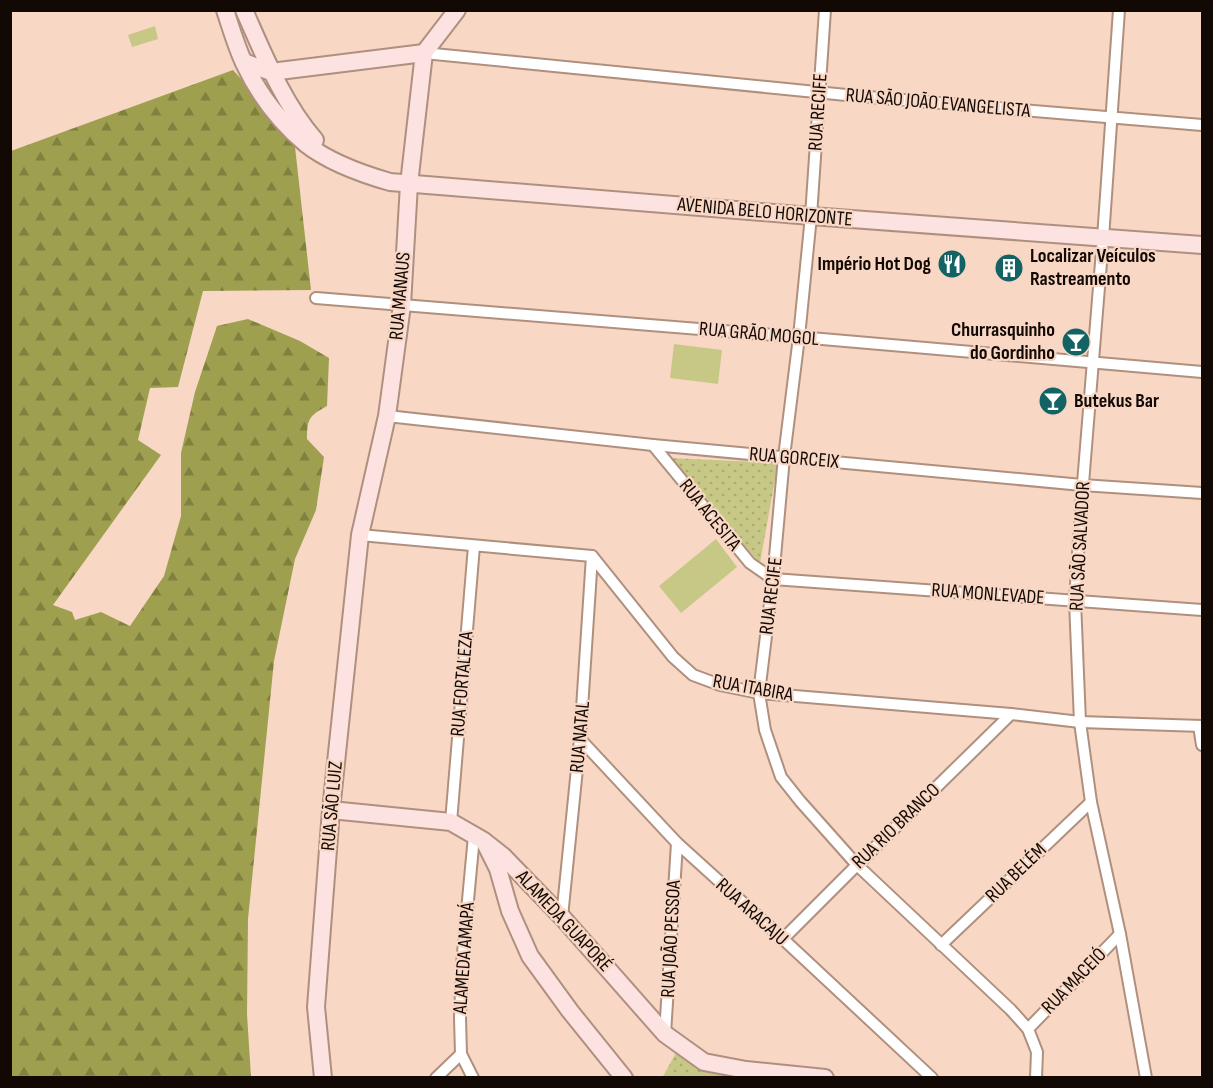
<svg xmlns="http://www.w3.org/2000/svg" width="1213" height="1088" font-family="'Sofia Sans Condensed',sans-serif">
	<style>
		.grass { fill: #c7c885 }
		.forest { fill: url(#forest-firs) }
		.park { fill: url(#park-dots) }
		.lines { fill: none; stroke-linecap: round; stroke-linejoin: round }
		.street-casing { stroke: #af907f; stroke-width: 14 }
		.secondary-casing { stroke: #af907f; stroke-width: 20 }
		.street { stroke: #fff; stroke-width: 10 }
		.secondary { stroke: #fce2e1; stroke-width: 16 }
		.labels { text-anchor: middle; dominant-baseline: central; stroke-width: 4.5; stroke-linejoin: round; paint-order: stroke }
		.street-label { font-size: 20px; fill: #130904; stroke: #f8d7c4 }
		.poi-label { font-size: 20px; font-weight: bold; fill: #130904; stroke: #f8d7c4; text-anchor: start }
	</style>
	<defs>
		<pattern id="forest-firs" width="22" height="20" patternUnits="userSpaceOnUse" patternTransform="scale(1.5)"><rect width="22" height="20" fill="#9e9f4f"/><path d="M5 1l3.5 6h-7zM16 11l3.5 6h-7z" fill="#80803f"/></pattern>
		<pattern id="park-dots" width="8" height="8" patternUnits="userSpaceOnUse" patternTransform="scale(1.5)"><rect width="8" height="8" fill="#c7c885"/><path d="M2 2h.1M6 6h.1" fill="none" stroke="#aaaa71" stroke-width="1.8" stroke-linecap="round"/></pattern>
	</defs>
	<rect width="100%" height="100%" fill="#f8d7c4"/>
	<g class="grass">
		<polygon points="155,26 158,39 132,47 128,35"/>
		<polygon points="674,344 722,350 718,384 670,378"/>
		<polygon points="716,539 737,567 681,613 659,586"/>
	</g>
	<path class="forest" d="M 233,70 L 294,138 L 311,290 L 203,291 L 178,387 L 150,388 L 138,440 L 161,455 L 53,605 L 72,612 L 75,620 L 101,612 L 130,626 L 164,576 L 181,516 L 181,453 L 195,392 L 217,326 L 248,319 L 300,341 L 329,358 L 327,406 C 309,416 307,419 307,439 L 324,457 L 316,510 L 295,559 L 274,661 L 248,919 L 247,1014 L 251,1077 L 11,1078 L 11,151 Z"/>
	<g class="park">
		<polygon points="668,458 778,463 760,563"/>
		<polygon points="676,1053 691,1061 743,1078 662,1078"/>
	</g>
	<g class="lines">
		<g class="street-casing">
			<g id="street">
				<polyline points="825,10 811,216 799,337 784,457 773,579 759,693 765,730 781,777 800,801 857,865 1011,1010 1028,1029 1037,1052 1036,1078"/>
				<polyline points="1119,10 1103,238 1081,508 1075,601 1080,722 1091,802 1120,934 1146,1078"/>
				<polyline points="424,53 856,96 1202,125"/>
				<polyline points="316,298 799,337 1202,372"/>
				<polyline points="387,416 653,445 1082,485 1202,493"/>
				<polyline points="653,445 750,563 773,579"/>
				<polyline points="360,535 592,556 673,657 693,675 720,685 759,693 1011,714 1080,722 1202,726"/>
				<polyline points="773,579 1202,610"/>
				<polyline points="1199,726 1202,745"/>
				<polyline points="580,739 677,843 783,939 932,1078"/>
				<polyline points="451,822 474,546"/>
				<polyline points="562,917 580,739 592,556"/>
				<polyline points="783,939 857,865 1011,714"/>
				<polyline points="941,945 1091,802"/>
				<polyline points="1028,1029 1120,934"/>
				<polyline points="665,1034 677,843"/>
				<polyline points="436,1078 461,1054"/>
				<polyline points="473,1078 461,1054 460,1018 462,964 474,836"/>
			</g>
		</g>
		<g class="secondary-casing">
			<g id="secondary">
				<path d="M 225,10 C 231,28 236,46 244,63 C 258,93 280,122 306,144 C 329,162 362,174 390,182 L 811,216 L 1202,245"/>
				<path d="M 244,10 C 264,55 283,103 315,140"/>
				<polyline points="244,62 271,72 424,53 457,10"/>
				<polyline points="331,810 451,822 484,841 503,856 562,917 665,1034 704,1062 746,1070 825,1078"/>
				<polyline points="486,845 498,869 510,911 530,956 570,1011 624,1078"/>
				<polyline points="323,1078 316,1007 331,810 360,535 387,416 402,305 409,184 424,53"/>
			</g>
		</g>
		<use href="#street" class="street"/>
		<use href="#secondary" class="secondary"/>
	</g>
	<defs>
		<g id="restaurant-disc" transform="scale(1.5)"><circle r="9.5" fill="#136364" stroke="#f8d7c4"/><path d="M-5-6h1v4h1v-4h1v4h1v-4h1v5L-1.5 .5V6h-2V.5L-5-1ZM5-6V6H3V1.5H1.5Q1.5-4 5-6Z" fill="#fff"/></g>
		<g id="building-disc" transform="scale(1.5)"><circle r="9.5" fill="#136364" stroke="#f8d7c4"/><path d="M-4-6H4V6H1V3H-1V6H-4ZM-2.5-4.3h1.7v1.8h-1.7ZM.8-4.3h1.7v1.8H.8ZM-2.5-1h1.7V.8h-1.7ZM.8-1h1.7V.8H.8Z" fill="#fff"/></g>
		<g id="bar-disc" transform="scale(1.5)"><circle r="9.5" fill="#136364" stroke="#f8d7c4"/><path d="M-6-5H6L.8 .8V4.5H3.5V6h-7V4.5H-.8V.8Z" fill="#fff"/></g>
	</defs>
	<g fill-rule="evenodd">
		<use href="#restaurant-disc" x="952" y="264"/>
		<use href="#building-disc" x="1009" y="268"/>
		<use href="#bar-disc" x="1076" y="342"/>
		<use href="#bar-disc" x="1053" y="401"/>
	</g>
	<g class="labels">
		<g class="street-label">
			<text transform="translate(938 103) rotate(5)">RUA SÃO JOÃO EVANGELISTA</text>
			<text transform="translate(818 112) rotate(-86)">RUA RECIFE</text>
			<text transform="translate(765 212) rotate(5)">AVENIDA BELO HORIZONTE</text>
			<text transform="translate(400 296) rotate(-85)">RUA MANAUS</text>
			<text transform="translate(759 334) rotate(5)">RUA GRÃO MOGOL</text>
			<text transform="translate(794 458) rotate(5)">RUA GORCEIX</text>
			<text transform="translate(710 515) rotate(51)">RUA ACESITA</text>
			<text transform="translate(1080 546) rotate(-87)">RUA SÃO SALVADOR</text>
			<text transform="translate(988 594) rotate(4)">RUA MONLEVADE</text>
			<text transform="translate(771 596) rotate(-83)">RUA RECIFE</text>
			<text transform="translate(462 684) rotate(-85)">RUA FORTALEZA</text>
			<text transform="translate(753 688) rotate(10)">RUA ITABIRA</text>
			<text transform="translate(580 737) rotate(-85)">RUA NATAL</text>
			<text transform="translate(332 806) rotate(-85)">RUA SÃO LUIZ</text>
			<text transform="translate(896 826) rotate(-44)">RUA RIO BRANCO</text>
			<text transform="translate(1016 873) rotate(-44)">RUA BELÉM</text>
			<text transform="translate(752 912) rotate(42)">RUA ARACAJU</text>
			<text transform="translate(564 921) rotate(47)">ALAMEDA GUAPORÉ</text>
			<text transform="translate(671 939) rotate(-87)">RUA JOÃO PESSOA</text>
			<text transform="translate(464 958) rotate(-86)">ALAMEDA AMAPÁ</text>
			<text transform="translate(1074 981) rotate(-46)">RUA MACEIÓ</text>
		</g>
		<g class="poi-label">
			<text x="1030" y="256">Localizar Veículos<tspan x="1030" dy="23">Rastreamento</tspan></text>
			<text x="931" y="264" text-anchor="end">Império Hot Dog</text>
			<text x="1055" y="330" text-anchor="end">Churrasquinho<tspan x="1055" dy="23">do Gordinho</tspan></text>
			<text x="1074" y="401">Butekus Bar</text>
		</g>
	</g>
	<rect width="1213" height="1088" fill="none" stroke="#130904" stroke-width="24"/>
</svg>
